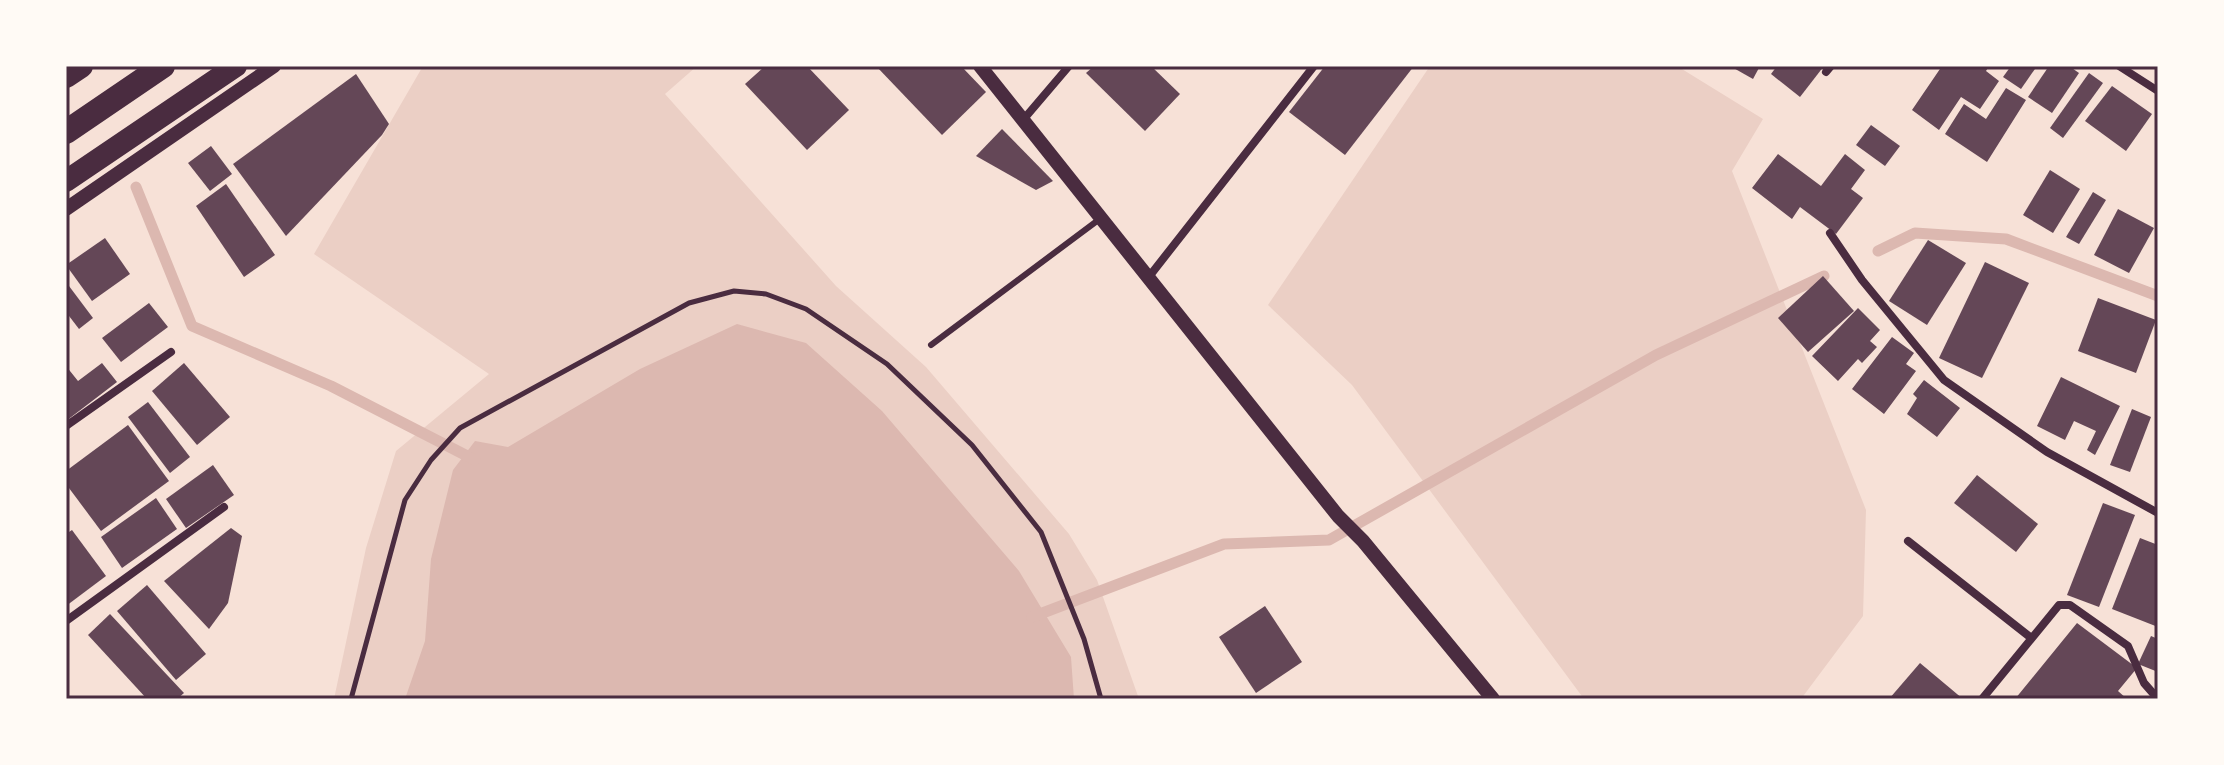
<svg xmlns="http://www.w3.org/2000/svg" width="2224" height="765" font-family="'Roboto Condensed',sans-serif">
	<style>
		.green { fill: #ebcfc5 }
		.water { fill: #dcb8b0 }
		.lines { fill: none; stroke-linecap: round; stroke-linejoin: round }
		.stream { stroke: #dcb8b0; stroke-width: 11 }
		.building { fill: #644757 }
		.path { stroke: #4a2c40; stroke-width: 5 }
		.service { stroke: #4a2c40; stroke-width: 6 }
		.minor { stroke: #4a2c40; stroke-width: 8 }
		.tertiary { stroke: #4a2c40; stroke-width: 14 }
		.trunk { stroke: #4a2c40; stroke-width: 22 }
		.motorway { stroke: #4a2c40; stroke-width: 24 }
		.neatline { fill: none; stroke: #4a2c40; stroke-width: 3 }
	</style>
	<rect width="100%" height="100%" fill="#f7e1d7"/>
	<g class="green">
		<polygon points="423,66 697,66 665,94 836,286 926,367 1069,534 1097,580 1139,699 334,699 366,548 396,451 489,374 314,254"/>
		<polygon points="1430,66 1677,66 1763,119 1732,171 1866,510 1863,616 1801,699 1584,699 1352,385 1268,305"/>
	</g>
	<polygon class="water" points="737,324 806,343 882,411 1019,571 1071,657 1074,699 405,699 425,641 431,559 453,470 475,441 508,447 640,369"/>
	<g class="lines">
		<g class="stream">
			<polyline points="136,187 192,326 331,386 475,460"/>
			<polyline points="1878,251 1915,233 2006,239 2158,296"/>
			<polyline points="1032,617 1224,544 1329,540 1656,355 1824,276"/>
		</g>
	</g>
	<g class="building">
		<polygon points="765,66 807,66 849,110 807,150 745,84"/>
		<polygon points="876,66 961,66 986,92 942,135"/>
		<polygon points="1094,66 1151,66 1180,94 1145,131 1086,73"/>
		<polygon points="1325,66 1414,66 1345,155 1289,112"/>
		<polygon points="1730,66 1760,66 1753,79"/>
		<polygon points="1777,66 1824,66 1800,97 1771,74"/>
		<polygon points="1942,66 1989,66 1986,71 1999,81 1980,109 1961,97 1939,130 1912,110"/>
		<polygon points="2011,66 2037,66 2021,89 2003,77"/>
		<polygon points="2049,66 2069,66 2079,73 2052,113 2028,97"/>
		<polygon points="2089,73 2103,83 2063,138 2050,128"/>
		<polygon points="356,74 389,124 382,135 286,236 233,164"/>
		<polygon points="2112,86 2152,114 2126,151 2085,121"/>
		<polygon points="2006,88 2026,100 1987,162 1945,134 1964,104 1986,119"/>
		<polygon points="1871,125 1900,146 1885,166 1856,145"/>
		<polygon points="1002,129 1053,181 1036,190 976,156"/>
		<polygon points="211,146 232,174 210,191 188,163"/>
		<polygon points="1778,154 1821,186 1845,154 1865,170 1851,189 1863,198 1836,234 1800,207 1792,219 1752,188"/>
		<polygon points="2050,170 2080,189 2053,233 2023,215"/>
		<polygon points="226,184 275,255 244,277 196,206"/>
		<polygon points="2093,192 2106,200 2079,244 2066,237"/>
		<polygon points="2118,209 2154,228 2129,273 2094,255"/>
		<polygon points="105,238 130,274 92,301 66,265"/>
		<polygon points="1928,240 1966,263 1927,325 1889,301"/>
		<polygon points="1985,262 2029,283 1982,378 1939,358"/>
		<polygon points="1823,276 1854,311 1808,352 1778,318"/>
		<polygon points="66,282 93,318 79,329 66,312"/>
		<polygon points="2098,298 2156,320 2136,373 2078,351"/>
		<polygon points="149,303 168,327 121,362 102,338"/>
		<polygon points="1858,308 1880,330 1870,341 1877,347 1862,363 1858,359 1838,381 1812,356"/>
		<polygon points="1892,337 1914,353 1906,364 1916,371 1884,414 1852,389"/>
		<polygon points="102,363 117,382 66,421 66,366 78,381"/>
		<polygon points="184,363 230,417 197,445 152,391"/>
		<polygon points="2061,377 2120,406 2095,455 2087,450 2096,431 2074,421 2065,440 2037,426"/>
		<polygon points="1924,380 1960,408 1937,437 1907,414 1917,398 1913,394"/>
		<polygon points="148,402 190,457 170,473 128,417"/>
		<polygon points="2132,409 2151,417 2130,472 2110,465"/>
		<polygon points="128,425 169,481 101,531 66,484 66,471"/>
		<polygon points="213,465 234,495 186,528 166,499"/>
		<polygon points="1977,475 2038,524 2016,552 1954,503"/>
		<polygon points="156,498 177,529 122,568 101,537"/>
		<polygon points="2103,503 2135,515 2099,607 2067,595"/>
		<polygon points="231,528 242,536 228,603 209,629 164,581"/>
		<polygon points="72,530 106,576 66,606 66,534"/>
		<polygon points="2140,538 2158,545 2158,627 2112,609"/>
		<polygon points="147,585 206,654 176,680 117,611"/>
		<polygon points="1265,606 1302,662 1256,693 1219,637"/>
		<polygon points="110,614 184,693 177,699 147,699 88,635"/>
		<polygon points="2077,623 2137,668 2118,691 2127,699 2015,699"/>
		<polygon points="2151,636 2158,639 2158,672 2138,664"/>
		<polygon points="1920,663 1963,699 1889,699"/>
	</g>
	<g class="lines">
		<polyline class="path" points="351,699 405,500 431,460 460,428 689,303 734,291 766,294 806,309 887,364 972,445 1041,532 1084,639 1101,699"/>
		<polyline class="service" points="931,345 1101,218"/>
		<g class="minor">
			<polyline points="2119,66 2158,91"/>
			<polyline points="1826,72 1831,66"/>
			<polyline points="1023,120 1069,66"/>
			<polyline points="1830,233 1862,280 1944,380 2047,452 2158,513"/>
			<polyline points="1148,278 1314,66"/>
			<polyline points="66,426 171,352"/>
			<polyline points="1908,541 2030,637"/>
			<polyline points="66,621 224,507"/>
			<polyline points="1982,699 2059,605 2070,605 2128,646 2144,683 2158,699"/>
		</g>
		<g class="tertiary">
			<polyline points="980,66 1338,516 1363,541 1493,699"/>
			<polyline points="66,209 274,66"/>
		</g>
		<polyline class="trunk" points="66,181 236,66"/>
		<g class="motorway">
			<polyline points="66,76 81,66"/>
			<polyline points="66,132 163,66"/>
		</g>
	</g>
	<rect width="2224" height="765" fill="none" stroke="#fffaf5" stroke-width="136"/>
	<rect x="68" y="68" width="2088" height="629" class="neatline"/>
</svg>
